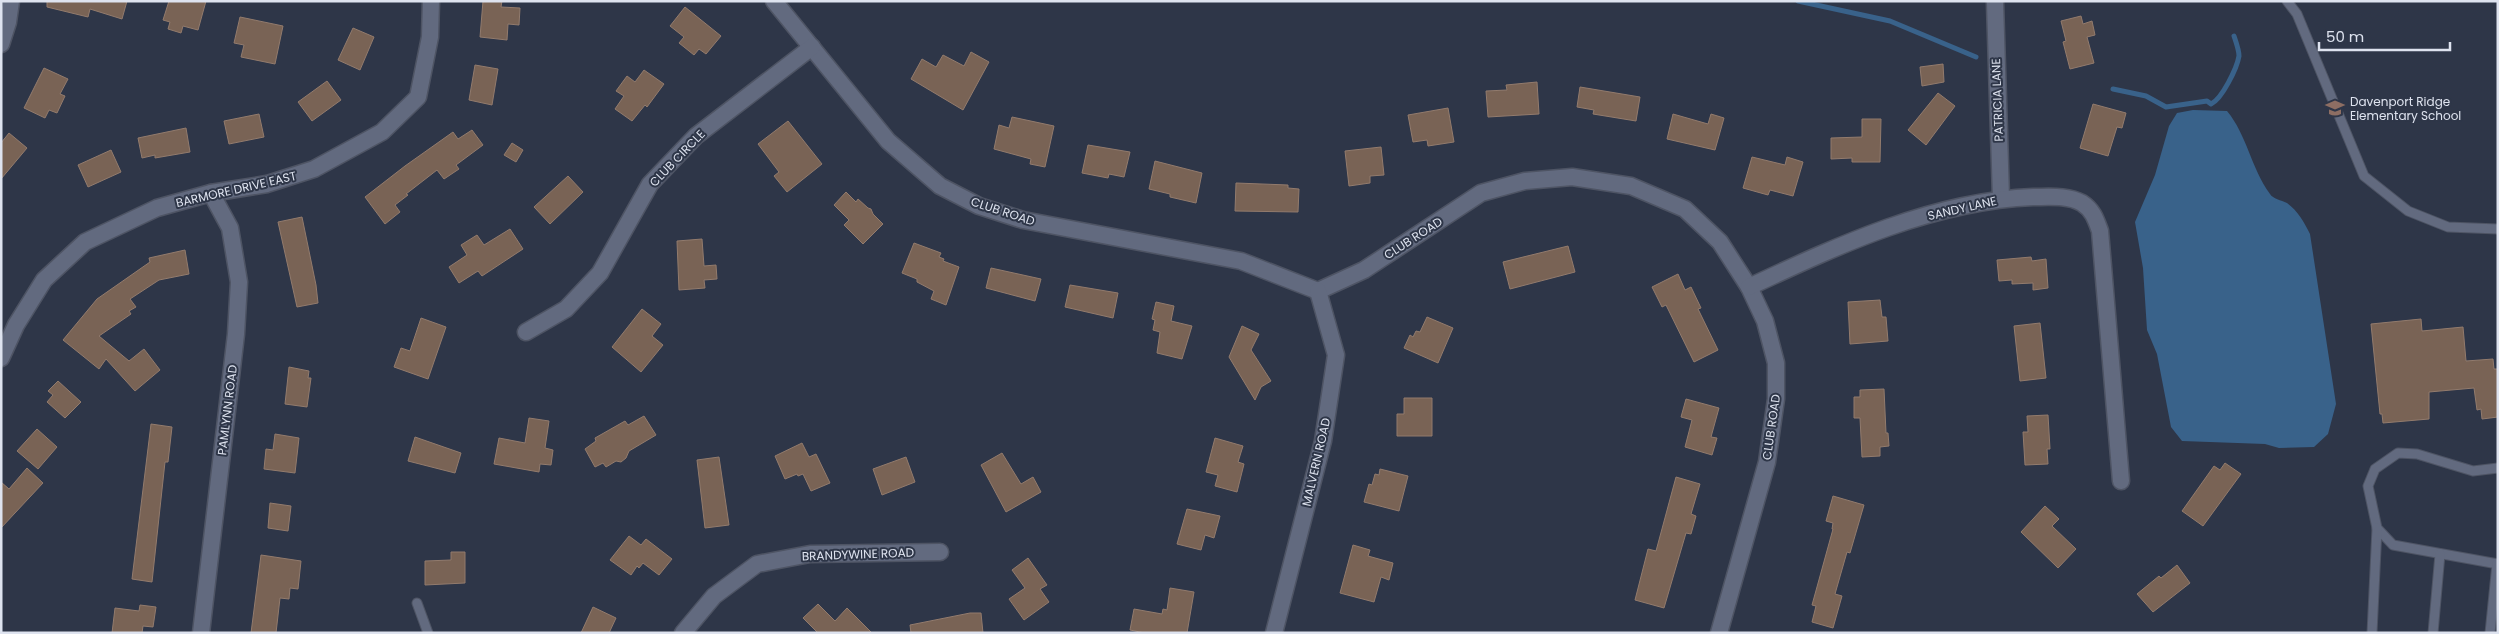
<svg xmlns="http://www.w3.org/2000/svg" width="2499" height="634" font-family="Poppins,sans-serif">
	<style>
		.water { fill: #39628a }
		.lines { fill: none; stroke-linecap: round; stroke-linejoin: round }
		.stream { stroke: #39628a; stroke-width: 5 }
		.building { fill: #796355; stroke: #927b6d }
		.service-casing { stroke: #4e5464; stroke-width: 11 }
		.minor-casing { stroke: #4e5464; stroke-width: 19 }
		.service { stroke: #626a7f; stroke-width: 9 }
		.minor { stroke: #626a7f; stroke-width: 16 }
		.labels { text-anchor: middle; dominant-baseline: central; stroke-width: 4; stroke-linejoin: round; paint-order: stroke }
		.street-label { font-size: 12px; fill: #dee3ef; stroke: #2e3648 }
		.poi-label { font-size: 12px; fill: #dee3ef; stroke: #2e3648; text-anchor: start }
	</style>
	<rect width="100%" height="100%" fill="#2e3648"/>
	<path class="water" d="M 2193,110 L 2227,111 C 2247,135 2251,168 2270,194 C 2273,199 2281,200 2287,203 C 2298,211 2304,222 2310,234 L 2336,404 L 2328,434 L 2314,447 L 2279,448 L 2265,444 L 2182,441 L 2171,427 L 2157,354 L 2147,330 L 2143,268 L 2135,222 L 2155,175 L 2169,126 L 2177,113 Z"/>
	<g class="lines">
		<g class="stream">
			<polyline points="1798,1 1890,21 1976,57"/>
			<path d="M 2113,89 L 2146,96 L 2166,107 L 2207,101 L 2211,104 C 2222,99 2237,68 2239,56 C 2239,50 2236,42 2234,36"/>
		</g>
	</g>
	<g class="building">
		<polygon points="47,1 127,1 122,19 90,9 88,17 47,7"/>
		<polygon points="169,1 206,1 198,30 183,26 181,33 168,29 170,22 163,20"/>
		<polygon points="483,1 502,1 501,7 520,8 519,25 508,24 507,40 480,37"/>
		<polygon points="685,7 721,36 706,54 699,49 694,55 679,43 684,37 670,26"/>
		<polygon points="2081,16 2083,24 2092,21 2095,35 2087,37 2094,63 2070,69 2063,42 2066,41 2061,21"/>
		<polygon points="240,17 283,26 275,64 241,57 244,45 234,43"/>
		<polygon points="353,28 374,37 360,70 338,60"/>
		<polygon points="971,52 989,62 963,110 911,79 922,59 936,67 943,55 964,66"/>
		<polygon points="1943,64 1944,82 1922,86 1920,67"/>
		<polygon points="475,65 498,69 492,105 469,100"/>
		<polygon points="44,68 68,79 60,94 65,96 57,113 49,110 45,118 24,108"/>
		<polygon points="644,70 664,84 647,107 645,105 632,121 615,109 624,96 616,91 627,76 635,82"/>
		<polygon points="327,81 341,100 312,121 298,102"/>
		<polygon points="1537,82 1539,114 1488,117 1486,91 1507,90 1506,85"/>
		<polygon points="1580,87 1640,97 1636,121 1593,114 1594,110 1577,107"/>
		<polygon points="1938,93 1955,106 1926,145 1908,130"/>
		<polygon points="2093,104 2126,113 2122,128 2117,127 2108,156 2080,148"/>
		<polygon points="1448,108 1454,142 1428,146 1427,140 1413,142 1408,115"/>
		<polygon points="259,114 264,137 229,144 224,121"/>
		<polygon points="1673,114 1708,124 1711,114 1724,118 1715,150 1667,139"/>
		<polygon points="1012,117 1054,126 1045,167 1030,164 1031,159 994,149 999,125 1009,128"/>
		<polygon points="1862,119 1881,119 1880,162 1852,162 1852,158 1831,159 1831,138 1862,137"/>
		<polygon points="788,121 822,164 787,192 774,176 779,172 758,144"/>
		<polygon points="186,128 190,152 155,158 155,155 142,158 138,138"/>
		<polygon points="472,130 483,145 456,165 459,169 444,179 437,170 406,194 408,195 395,205 400,212 385,224 365,197 405,166 453,132 458,139"/>
		<polygon points="9,133 27,148 1,179 1,143"/>
		<polygon points="512,143 523,150 516,162 504,155"/>
		<polygon points="1088,145 1130,152 1124,177 1109,174 1108,178 1082,173"/>
		<polygon points="1381,147 1384,175 1370,176 1370,183 1349,186 1345,151"/>
		<polygon points="111,150 121,172 88,187 78,165"/>
		<polygon points="1752,157 1785,165 1787,157 1803,162 1793,196 1770,190 1768,195 1743,188"/>
		<polygon points="1155,161 1202,173 1196,203 1170,197 1170,194 1149,189"/>
		<polygon points="568,176 583,192 550,224 534,207"/>
		<polygon points="1236,183 1288,185 1288,188 1299,189 1298,212 1235,211"/>
		<polygon points="846,192 856,202 858,199 868,208 871,209 873,214 883,224 863,244 844,225 849,220 834,205"/>
		<polygon points="302,217 316,285 318,303 297,307 278,222"/>
		<polygon points="510,229 523,249 482,276 478,271 459,283 449,267 467,255 461,245 477,235 484,245"/>
		<polygon points="702,239 704,266 716,265 717,279 704,280 705,288 679,290 677,241"/>
		<polygon points="914,243 941,253 939,257 944,259 943,261 959,267 946,305 931,299 934,291 917,282 917,279 902,273"/>
		<polygon points="1568,246 1575,272 1510,289 1503,262"/>
		<polygon points="185,250 189,274 159,280 130,299 136,307 129,311 131,314 99,336 129,361 144,349 160,370 135,391 106,359 99,369 63,340 97,299 150,262 149,258"/>
		<polygon points="2031,257 2032,261 2046,259 2048,288 2033,290 2033,283 2012,284 2012,280 1999,281 1997,260"/>
		<polygon points="991,268 1041,279 1035,301 986,288"/>
		<polygon points="1678,274 1685,290 1691,287 1701,308 1698,309 1718,350 1694,362 1666,305 1662,307 1652,287"/>
		<polygon points="1070,285 1118,293 1113,318 1065,307"/>
		<polygon points="1880,300 1882,317 1886,317 1888,341 1850,344 1848,302"/>
		<polygon points="1156,302 1174,306 1171,321 1192,326 1182,359 1157,353 1160,332 1153,330 1155,320 1152,319"/>
		<polygon points="642,309 661,324 652,336 663,345 641,372 612,347"/>
		<polygon points="1427,317 1453,328 1438,363 1404,348 1410,335 1413,337 1416,331 1420,332"/>
		<polygon points="421,318 446,327 428,379 394,367 401,348 410,351"/>
		<polygon points="2421,319 2422,331 2463,327 2466,361 2493,359 2494,369 2498,369 2498,417 2482,419 2481,409 2477,410 2474,388 2429,392 2429,419 2383,423 2382,414 2380,414 2371,324"/>
		<polygon points="2040,323 2046,378 2020,381 2014,326"/>
		<polygon points="1242,326 1259,334 1251,350 1271,381 1261,387 1255,400 1229,357"/>
		<polygon points="289,367 309,371 308,378 311,378 307,407 285,404"/>
		<polygon points="58,381 81,402 65,418 47,402 53,395 48,391"/>
		<polygon points="1884,389 1886,433 1888,433 1889,446 1880,447 1880,456 1862,457 1860,418 1854,418 1854,397 1860,397 1860,390"/>
		<polygon points="1404,398 1432,398 1432,436 1397,436 1397,414 1404,414"/>
		<polygon points="1686,399 1719,408 1711,437 1717,438 1712,455 1685,447 1692,420 1681,417"/>
		<polygon points="2048,415 2050,449 2047,449 2048,464 2025,465 2023,432 2028,432 2027,416"/>
		<polygon points="644,416 656,435 629,451 626,458 621,462 616,461 606,467 603,463 595,467 585,449 596,441 595,438 625,421 628,425"/>
		<polygon points="529,418 549,421 545,448 553,450 551,465 540,464 539,472 494,464 499,438 525,443"/>
		<polygon points="151,424 172,427 168,462 165,462 152,582 132,579"/>
		<polygon points="37,429 57,447 38,469 17,451"/>
		<polygon points="275,434 299,438 295,473 264,469 266,449 273,450"/>
		<polygon points="415,437 461,453 455,473 408,461"/>
		<polygon points="1215,438 1243,446 1238,462 1244,464 1237,492 1215,486 1218,475 1206,472"/>
		<polygon points="802,443 809,457 816,454 830,483 811,491 803,474 798,476 797,474 785,479 775,456"/>
		<polygon points="1002,453 1021,484 1033,477 1041,492 1006,512 981,465"/>
		<polygon points="719,457 729,525 705,528 697,460"/>
		<polygon points="906,457 915,482 882,495 873,469"/>
		<polygon points="2225,463 2241,474 2203,526 2182,511 2214,466 2220,470"/>
		<polygon points="27,468 43,483 1,528 1,482 9,489"/>
		<polygon points="1380,469 1408,476 1399,511 1364,502 1369,484 1372,485 1375,474 1379,475"/>
		<polygon points="1676,477 1700,484 1691,514 1696,516 1691,534 1686,533 1664,608 1635,600 1648,549 1656,551"/>
		<polygon points="1833,496 1864,505 1850,553 1847,552 1835,594 1842,596 1833,628 1812,622 1816,606 1812,605 1833,529 1832,529 1833,523 1826,521"/>
		<polygon points="270,503 291,506 288,531 268,528"/>
		<polygon points="2045,506 2059,519 2052,526 2076,549 2058,568 2021,532"/>
		<polygon points="1187,509 1220,516 1214,538 1205,535 1201,550 1177,544"/>
		<polygon points="629,536 641,545 646,539 672,559 659,575 643,563 639,568 637,566 631,575 610,560"/>
		<polygon points="1353,545 1370,550 1368,556 1393,563 1389,580 1381,577 1374,602 1340,593"/>
		<polygon points="451,552 465,552 465,583 425,585 425,561 451,560"/>
		<polygon points="261,555 301,561 298,589 290,588 289,599 280,598 276,633 251,633"/>
		<polygon points="1028,558 1047,585 1040,589 1049,602 1024,620 1009,599 1025,588 1012,570"/>
		<polygon points="2177,565 2190,583 2153,612 2137,594 2159,576 2161,578"/>
		<polygon points="1170,588 1194,592 1187,633 1145,633 1130,630 1134,609 1162,614 1163,609 1167,610"/>
		<polygon points="818,604 835,621 847,608 872,633 818,633 803,618"/>
		<polygon points="140,605 156,607 153,627 143,626 142,633 112,633 115,608 139,611"/>
		<polygon points="593,607 616,618 609,633 581,633"/>
		<polygon points="970,613 981,613 983,633 911,633 910,625"/>
	</g>
	<g class="lines">
		<g class="service-casing">
			<g id="service">
				<polyline points="2287,1 2297,14 2364,176 2408,211 2448,227 2498,229"/>
				<polyline points="2498,468 2473,471 2417,454 2398,453 2375,469 2368,486 2377,528 2393,545 2498,564"/>
				<polyline points="417,603 428,633"/>
				<polyline points="2372,633 2377,528"/>
				<polyline points="2433,633 2440,554"/>
				<polyline points="2490,633 2497,564"/>
			</g>
		</g>
		<g class="minor-casing">
			<g id="minor">
				<polyline points="774,1 888,141 940,186 979,206 1023,220 1241,261 1318,291 1364,270 1481,193 1525,181 1572,177 1631,186 1685,209 1720,242 1749,287 1765,321 1776,363 1776,399 1767,462 1719,633"/>
				<polyline points="1995,3 2001,198"/>
				<polyline points="1,44 8,22 11,1"/>
				<path d="M 1749,287 C 1839,245 1933,201 2033,197 C 2049,197 2068,195 2082,203 C 2093,210 2096,220 2100,231 L 2121,481"/>
				<polyline points="526,332 566,309 600,273 650,184 696,136 812,47"/>
				<polyline points="1,358 16,325 44,280 85,242 157,208 211,193 267,184 314,169 382,132 418,97 430,37 431,1"/>
				<polyline points="201,633 236,334 239,282 230,228 211,193"/>
				<polyline points="683,633 714,596 757,564 810,554 940,552"/>
				<polyline points="1274,633 1323,441 1336,355 1318,291"/>
			</g>
		</g>
		<use href="#service" class="service"/>
		<use href="#minor" class="minor"/>
	</g>
	<defs>
		<g id="school-bare" transform="scale(1.5)"><path d="M0-5L7-2L0 1L-7-2ZM-4 1L0 2.5L4 1V4Q0 6-4 4Z" fill="#8d6e63" stroke="#2e3648" stroke-width="2.5" paint-order="stroke"/></g>
	</defs>
	<g fill-rule="evenodd">
		<use href="#school-bare" x="2335" y="108"/>
	</g>
	<g class="labels">
		<g class="street-label">
			<text transform="translate(1997 100) rotate(-92)">PATRICIA LANE</text>
			<text transform="translate(677 158) rotate(-46)">CLUB CIRCLE</text>
			<text transform="translate(236 189) rotate(-13)">BARMORE DRIVE EAST</text>
			<text transform="translate(1962 208) rotate(-13)">SANDY LANE</text>
			<text transform="translate(1003 211) rotate(18)">CLUB ROAD</text>
			<text transform="translate(1413 238) rotate(-33)">CLUB ROAD</text>
			<text transform="translate(227 410) rotate(-83)">PAMLYNN ROAD</text>
			<text transform="translate(1771 427) rotate(-82)">CLUB ROAD</text>
			<text transform="translate(1316 462) rotate(-77)">MALVERN ROAD</text>
			<text transform="translate(858 554) rotate(-2)">BRANDYWINE ROAD</text>
		</g>
		<g class="poi-label">
			<text x="2350" y="101">Davenport Ridge<tspan x="2350" dy="14">Elementary School</tspan></text>
		</g>
	</g>
	<rect width="2499" height="634" fill="none" stroke="#dee3ef" stroke-width="5"/>
	<path d="M2319 42v8h131v-8" fill="none" stroke="#dee3ef" stroke-width="2.5"/>
	<text x="2326" y="42" font-size="15" fill="#dee3ef" stroke="#2e3648" stroke-width="4" paint-order="stroke">50 m</text>
</svg>
